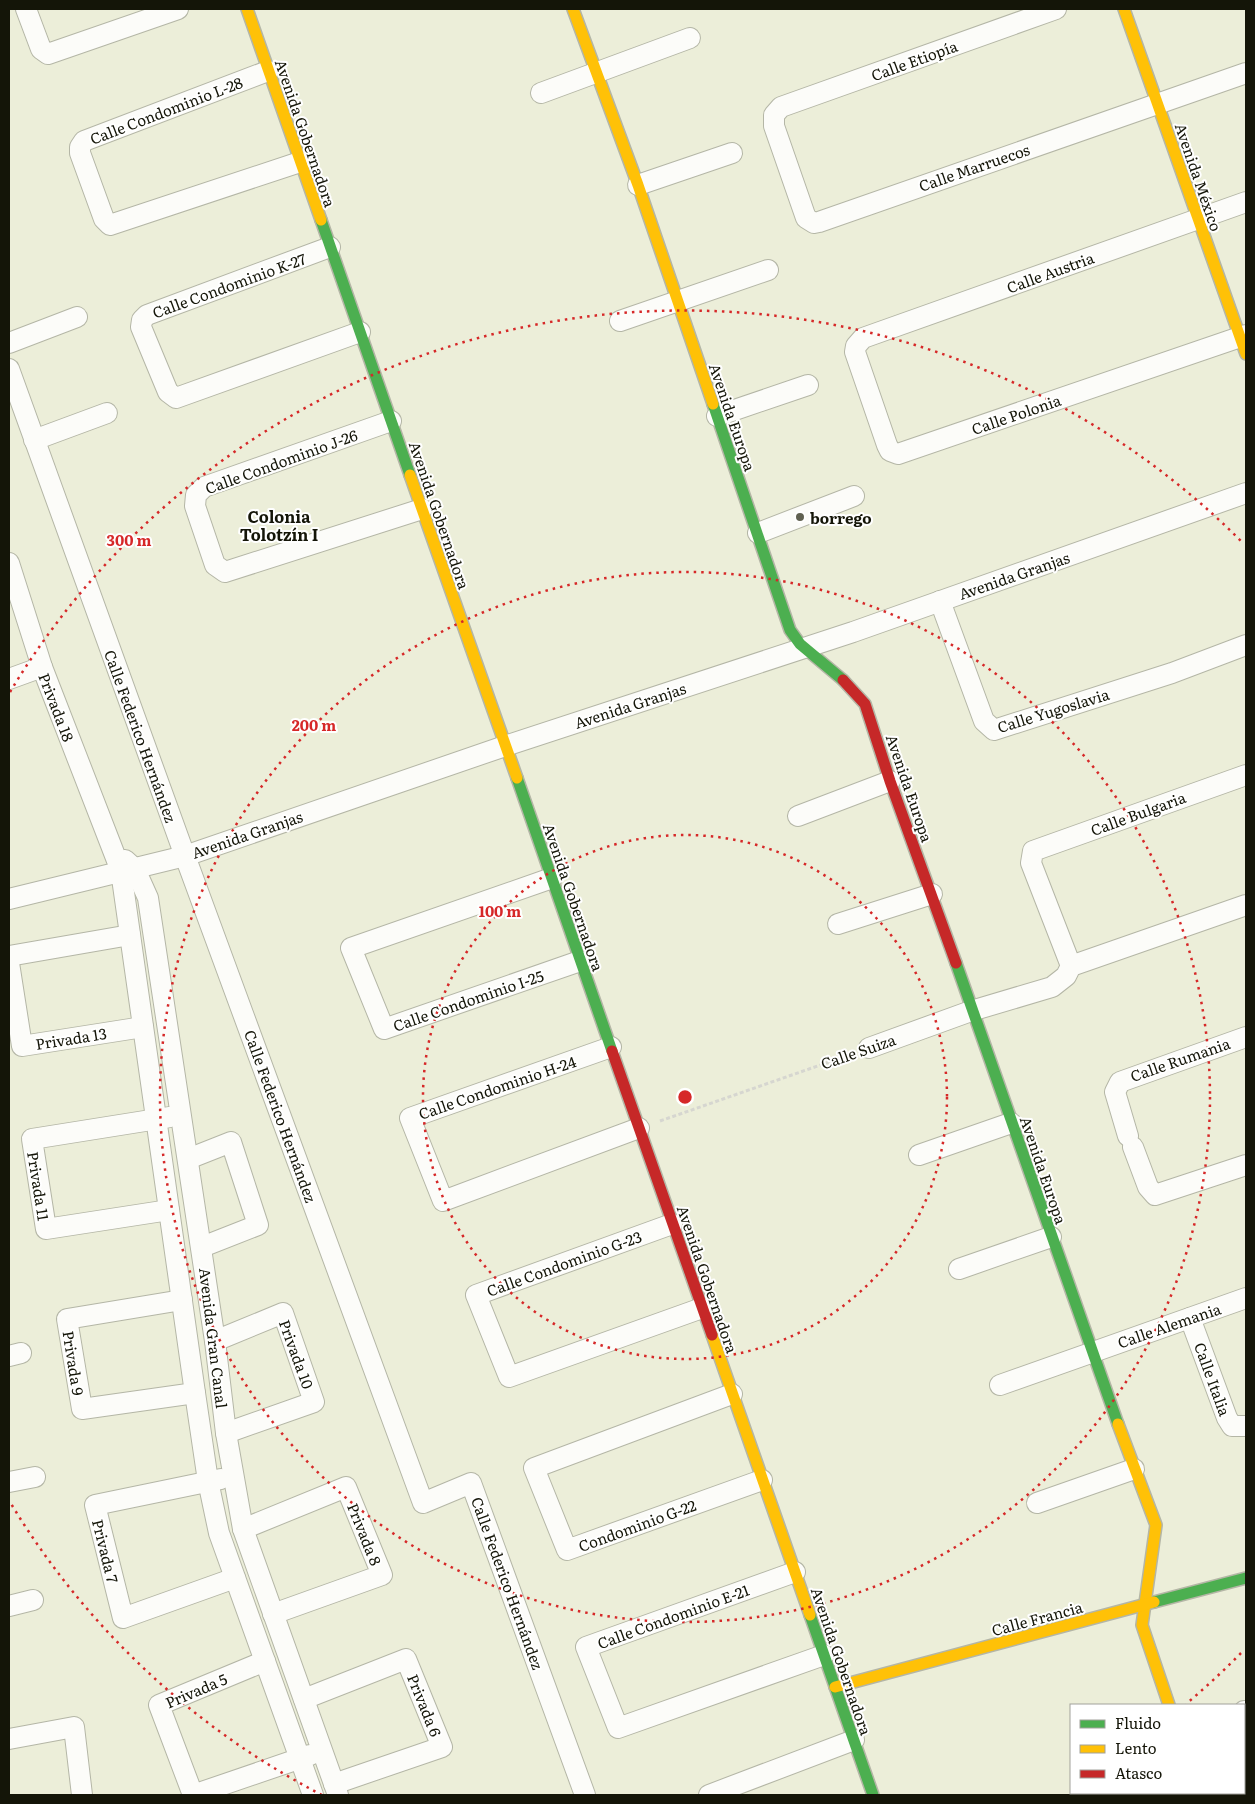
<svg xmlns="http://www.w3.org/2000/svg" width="1255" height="1804" font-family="Literata,serif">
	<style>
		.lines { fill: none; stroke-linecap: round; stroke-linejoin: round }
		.street-casing { stroke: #b4b6a6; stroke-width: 22 }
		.fast-casing { stroke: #b4b6a6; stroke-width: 14 }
		.slow-casing { stroke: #b4b6a6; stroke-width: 14 }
		.jam-casing { stroke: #b4b6a6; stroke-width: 14 }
		.path { stroke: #d6d6d0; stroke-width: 3; stroke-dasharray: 4 2.5; stroke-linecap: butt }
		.street { stroke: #fcfcf9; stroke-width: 20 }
		.fast { stroke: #4caf50; stroke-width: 11 }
		.slow { stroke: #ffc107; stroke-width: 11 }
		.jam { stroke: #c62828; stroke-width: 11 }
		.ring { fill: none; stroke: #d62828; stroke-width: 2.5; stroke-dasharray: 2.5 5 }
		.poi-dot { fill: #606151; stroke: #fff; stroke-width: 2 }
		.labels { text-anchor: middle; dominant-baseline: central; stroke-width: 4; stroke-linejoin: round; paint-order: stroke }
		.street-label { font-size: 15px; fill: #141508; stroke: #fff }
		.poi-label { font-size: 15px; font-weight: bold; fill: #141508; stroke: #fff; text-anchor: start }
		.neighbourhood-label { font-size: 16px; font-weight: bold; fill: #141508; stroke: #fff }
		.centre { fill: #d62828; stroke: #fff; stroke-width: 2.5 }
		.ring-label { font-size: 15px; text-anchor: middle; font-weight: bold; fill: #d62828; stroke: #fff; stroke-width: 4; stroke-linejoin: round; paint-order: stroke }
	</style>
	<rect width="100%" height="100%" fill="#eceed9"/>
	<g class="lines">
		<g class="street-casing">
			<g id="street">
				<polyline points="26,9 41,49 48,54 178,9"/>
				<polyline points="1056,9 781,107 774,115 774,126 806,218 814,223 819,222 1246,73"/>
				<polyline points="268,71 84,141 80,147 80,153 104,219 110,225 300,162"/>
				<polyline points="541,93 690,38"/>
				<polyline points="638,185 732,153"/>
				<polyline points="1246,202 863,338 856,346 855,352 887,445 890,451 898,454 1246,335"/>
				<polyline points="330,247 147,315 142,320 141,327 168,392 176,398 360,332"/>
				<polyline points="620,321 768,270"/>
				<polyline points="9,343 77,317"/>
				<polyline points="9,369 185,856 423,1503 471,1483 585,1795"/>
				<polyline points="717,416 808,385"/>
				<polyline points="391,421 204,487 196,495 195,506 215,565 225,572 422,509"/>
				<polyline points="34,440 107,413"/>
				<polyline points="758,533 854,496"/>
				<polyline points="9,563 42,667 121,871 195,1393 208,1481 219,1533 313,1795"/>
				<polyline points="940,601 984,721 994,730 1172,673 1246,645"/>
				<polyline points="9,679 42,667"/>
				<polyline points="798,816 890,781"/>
				<polyline points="125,860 135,869 148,898 215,1341 226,1433 243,1529 338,1795"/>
				<polyline points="552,878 351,948 384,1029 580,961"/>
				<polyline points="9,899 185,856 505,746 853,632 1246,493"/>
				<polyline points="838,924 932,894"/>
				<polyline points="9,956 130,935"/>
				<polyline points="9,963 22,1046 143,1027"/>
				<polyline points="1071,966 1031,863 1033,851 1246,775"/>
				<polyline points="611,1047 410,1118 443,1201 639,1128"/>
				<polyline points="869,1048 971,1011 1052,987 1066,976 1071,966 1246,905"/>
				<polyline points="1128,1136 1115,1092 1120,1082 1246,1037"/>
				<polyline points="1133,1147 1148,1187 1155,1195 1246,1165"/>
				<polyline points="919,1155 1011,1123"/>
				<polyline points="188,1159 231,1142 258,1225 202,1247"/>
				<polyline points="169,1210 46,1229 32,1139 170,1117"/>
				<polyline points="672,1224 476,1295 509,1377 702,1308"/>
				<polyline points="959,1269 1051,1237"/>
				<polyline points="182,1300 67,1319 82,1409 195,1393"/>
				<polyline points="1190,1318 1227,1418 1232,1426 1246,1426"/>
				<polyline points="215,1341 283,1313 314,1402 226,1433"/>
				<polyline points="9,1356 21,1353"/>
				<polyline points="1000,1385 1246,1298"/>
				<polyline points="732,1394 534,1468 567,1550 762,1480"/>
				<polyline points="221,1479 95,1505 123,1618 235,1578"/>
				<polyline points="9,1482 35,1477"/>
				<polyline points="1037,1503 1134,1469"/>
				<polyline points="243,1529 346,1487 382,1575 273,1614"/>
				<polyline points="795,1572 586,1647 618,1728 824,1655"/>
				<polyline points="9,1606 33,1600"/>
				<polyline points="304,1699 406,1659 442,1747 334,1784"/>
				<polyline points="1244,1711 1246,1711"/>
				<polyline points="9,1739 74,1727 82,1795"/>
				<polyline points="1200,1793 1201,1795"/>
				<polyline points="193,1795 159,1705 265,1661"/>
				<polyline points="193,1795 310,1755"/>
				<polyline points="709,1795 854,1740"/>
			</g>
		</g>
		<g class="fast-casing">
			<g id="fast">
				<polyline points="321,220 410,475"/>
				<polyline points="713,404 790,630 800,644 843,680"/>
				<polyline points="517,778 612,1051"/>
				<polyline points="956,963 1118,1424"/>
				<polyline points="1154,1602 1246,1578"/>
				<polyline points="810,1615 873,1795"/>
			</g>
		</g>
		<g class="slow-casing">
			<g id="slow">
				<polyline points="247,9 321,220"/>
				<polyline points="573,9 638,185 713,404"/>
				<polyline points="1124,9 1246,354"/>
				<polyline points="410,475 517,778"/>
				<polyline points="712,1335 810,1615"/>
				<polyline points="1118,1424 1156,1525 1142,1625 1169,1705"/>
				<polyline points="835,1687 1154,1602"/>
			</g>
		</g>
		<g class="jam-casing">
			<g id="jam">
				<polyline points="843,680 865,704 890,781 956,963"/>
				<polyline points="612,1051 712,1335"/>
			</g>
		</g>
		<polyline class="path" points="660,1121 852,1054"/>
		<use href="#street" class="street"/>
		<use href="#fast" class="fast"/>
		<use href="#slow" class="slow"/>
		<use href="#jam" class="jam"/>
	</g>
	<g class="ring">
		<circle cx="685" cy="1097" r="262"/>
		<circle cx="685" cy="1097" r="525"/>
		<path d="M1241 1653A787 787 0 0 1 1186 1704M322 1795A787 787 0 0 1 10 1502M10 692A787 787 0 0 1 1241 541"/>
	</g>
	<circle class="poi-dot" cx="800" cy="517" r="5"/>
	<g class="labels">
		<g class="street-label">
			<text transform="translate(914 60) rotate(-20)">Calle Etiopía</text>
			<text transform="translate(166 110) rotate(-21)">Calle Condominio L-28</text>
			<text transform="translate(306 133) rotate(71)">Avenida Gobernadora</text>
			<text transform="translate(974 167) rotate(-19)">Calle Marruecos</text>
			<text transform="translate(1199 177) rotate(71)">Avenida México</text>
			<text transform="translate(1050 272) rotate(-20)">Calle Austria</text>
			<text transform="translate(229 285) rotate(-20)">Calle Condominio K-27</text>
			<text transform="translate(1016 414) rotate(-19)">Calle Polonia</text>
			<text transform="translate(733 417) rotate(71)">Avenida Europa</text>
			<text transform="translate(281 461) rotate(-20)">Calle Condominio J-26</text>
			<text transform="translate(440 515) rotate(71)">Avenida Gobernadora</text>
			<text transform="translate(1014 575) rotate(-19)">Avenida Granjas</text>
			<text transform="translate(630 705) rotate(-18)">Avenida Granjas</text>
			<text transform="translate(57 707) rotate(69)">Privada 18</text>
			<text transform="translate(1053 710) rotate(-17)">Calle Yugoslavia</text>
			<text transform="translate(141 736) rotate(70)">Calle Federico Hernández</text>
			<text transform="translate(910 788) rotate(71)">Avenida Europa</text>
			<text transform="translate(1138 813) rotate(-20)">Calle Bulgaria</text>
			<text transform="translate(247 834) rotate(-19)">Avenida Granjas</text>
			<text transform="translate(574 897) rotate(71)">Avenida Gobernadora</text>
			<text transform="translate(468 1000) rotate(-19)">Calle Condominio I-25</text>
			<text transform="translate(71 1038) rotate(-9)">Privada 13</text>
			<text transform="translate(858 1051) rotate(-19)">Calle Suiza</text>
			<text transform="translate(1180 1059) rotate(-19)">Calle Rumania</text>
			<text transform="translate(497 1087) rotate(-19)">Calle Condominio H-24</text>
			<text transform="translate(281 1116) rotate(70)">Calle Federico Hernández</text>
			<text transform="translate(1044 1170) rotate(71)">Avenida Europa</text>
			<text transform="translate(39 1186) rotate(81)">Privada 11</text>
			<text transform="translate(564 1263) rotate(-20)">Calle Condominio G-23</text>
			<text transform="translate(708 1279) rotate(71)">Avenida Gobernadora</text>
			<text transform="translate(1169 1325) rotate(-19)">Calle Alemania</text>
			<text transform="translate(214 1338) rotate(83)">Avenida Gran Canal</text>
			<text transform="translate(297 1354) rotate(70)">Privada 10</text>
			<text transform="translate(74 1363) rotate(81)">Privada 9</text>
			<text transform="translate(1213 1379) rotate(70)">Calle Italia</text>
			<text transform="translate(637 1525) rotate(-20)">Condominio G-22</text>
			<text transform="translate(365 1534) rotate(68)">Privada 8</text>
			<text transform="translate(106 1551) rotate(76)">Privada 7</text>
			<text transform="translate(508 1583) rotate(70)">Calle Federico Hernández</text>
			<text transform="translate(673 1616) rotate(-20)">Calle Condominio E-21</text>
			<text transform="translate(1037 1618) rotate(-15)">Calle Francia</text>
			<text transform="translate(842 1661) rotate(71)">Avenida Gobernadora</text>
			<text transform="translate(196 1690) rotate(-23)">Privada 5</text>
			<text transform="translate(425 1705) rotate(68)">Privada 6</text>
		</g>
		<g class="poi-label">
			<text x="810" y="517">borrego</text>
		</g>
		<g class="neighbourhood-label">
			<text x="279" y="516">Colonia<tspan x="279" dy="18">Tolotzín I</tspan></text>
		</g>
	</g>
	<circle cx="685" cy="1097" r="8" class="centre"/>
	<g class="ring-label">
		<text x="129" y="546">300 m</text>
		<text x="314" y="731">200 m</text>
		<text x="500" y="917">100 m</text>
	</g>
	<rect width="1255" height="1804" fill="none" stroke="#141508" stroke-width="20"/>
	<rect x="1070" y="1704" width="175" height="90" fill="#ffffff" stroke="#a1a19c"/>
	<rect x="1080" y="1720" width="25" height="8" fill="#4caf50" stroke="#a1a19c"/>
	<text x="1115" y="1729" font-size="15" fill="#141508">Fluido</text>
	<rect x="1080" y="1745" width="25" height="8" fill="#ffc107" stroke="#a1a19c"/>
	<text x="1115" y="1754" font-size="15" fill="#141508">Lento</text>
	<rect x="1080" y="1770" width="25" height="8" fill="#c62828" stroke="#a1a19c"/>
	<text x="1115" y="1779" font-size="15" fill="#141508">Atasco</text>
</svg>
